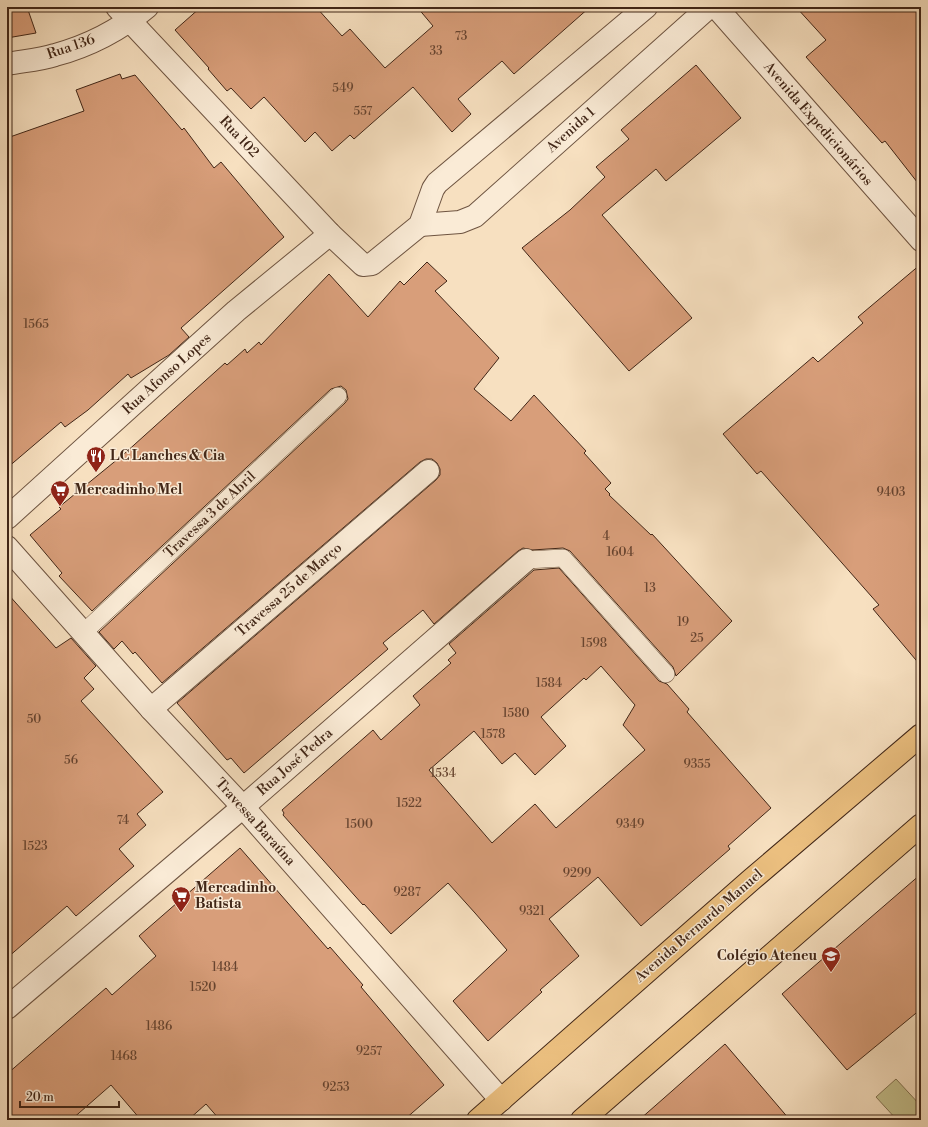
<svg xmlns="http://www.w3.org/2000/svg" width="928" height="1127" font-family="'Libre Bodoni',serif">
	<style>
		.green { fill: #c4c08d; stroke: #827352 }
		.building { fill: #d89e7a; stroke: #412617; fill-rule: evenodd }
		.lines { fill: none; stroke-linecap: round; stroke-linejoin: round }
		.service-casing { stroke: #6e5441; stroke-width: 18 }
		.minor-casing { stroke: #6e5441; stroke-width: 24 }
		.primary-casing { stroke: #412617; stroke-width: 24 }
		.service { stroke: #faebd6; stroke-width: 17 }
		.minor { stroke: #faebd6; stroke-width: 22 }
		.primary { stroke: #ecc080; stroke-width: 22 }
		.labels { text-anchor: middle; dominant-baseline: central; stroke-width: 3; stroke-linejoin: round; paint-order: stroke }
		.number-label { font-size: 12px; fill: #674430 }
		.street-label { font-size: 14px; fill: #412617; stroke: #faebd6 }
		.poi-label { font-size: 14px; font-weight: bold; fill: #412617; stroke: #faebd6; text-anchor: start }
	</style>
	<rect width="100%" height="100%" fill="#f7e0c0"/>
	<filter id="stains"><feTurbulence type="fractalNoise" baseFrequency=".005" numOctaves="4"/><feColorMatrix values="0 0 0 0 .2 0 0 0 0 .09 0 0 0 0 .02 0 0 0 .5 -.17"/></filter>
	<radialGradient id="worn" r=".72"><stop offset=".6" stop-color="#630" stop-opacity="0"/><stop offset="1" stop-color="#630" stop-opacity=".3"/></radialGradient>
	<polygon class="green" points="896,1079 921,1106 921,1120 897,1120 876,1097"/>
	<g class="building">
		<polygon points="7,7 27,7 36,33 7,38"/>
		<polygon points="201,7 316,7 342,36 350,29 385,68 433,26 417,7 590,7 514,74 502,61 458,99 471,114 452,132 413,87 354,139 350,135 332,151 315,132 305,142 264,97 251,109 231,88 227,91 208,69 209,68 175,30"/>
		<polygon points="796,7 921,7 921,187 885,141 882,143 806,57 826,40"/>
		<polygon points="696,65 741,118 666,181 656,169 602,215 692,318 629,371 522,248 570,210 605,177 596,167 629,139 621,130"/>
		<polygon points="120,74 122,79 135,75 182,130 184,128 214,168 221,162 284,237 181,328 189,337 169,355 131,378 128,374 88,410 65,427 61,422 7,468 7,138 84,111 76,90"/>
		<polygon points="427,262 447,281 435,291 499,358 474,389 511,421 534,395 586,451 584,453 611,483 605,489 610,494 609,495 651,535 652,534 732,621 676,676 673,667 570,551 563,548 532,550 523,548 518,551 434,624 423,610 383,643 388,649 244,773 231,758 227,760 177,703 436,480 440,475 440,469 437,463 432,459 426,459 420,462 162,683 135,652 133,654 122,641 114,649 99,632 345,403 348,399 346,390 341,386 331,389 92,611 59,576 62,573 30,535 61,509 59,507 124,454 225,363 227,365 245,349 247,353 259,342 261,345 329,274 368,317 400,281 404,285"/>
		<polygon points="921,264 921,666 873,609 879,605 761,471 757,474 723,434 813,357 818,362 863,323 858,317"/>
		<path d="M 559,568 L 659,681 L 667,684 L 689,709 L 687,712 L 771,808 L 728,846 L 730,849 L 641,926 L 598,877 L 549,919 L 579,956 L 540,990 L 542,992 L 488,1041 L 453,1001 L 507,950 L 475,913 L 448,883 L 391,934 L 364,904 L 363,905 L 283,815 L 284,813 L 282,810 L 373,730 L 381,740 L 420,705 L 413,696 L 451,663 L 448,660 L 456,653 L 449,644 L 534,570 ZM 601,666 L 635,705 L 623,725 L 645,750 L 556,828 L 535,804 L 492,843 L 429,770 L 474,731 L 502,764 L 515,753 L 535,775 L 566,746 L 541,717 L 584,678 L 586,680 Z"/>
		<polygon points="7,593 56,648 71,638 96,666 84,678 94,689 81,701 163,792 137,814 146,825 119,849 134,866 76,916 67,906 7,958"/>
		<polygon points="240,848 328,949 330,947 363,985 361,987 444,1085 404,1120 220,1120 206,1104 188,1120 141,1120 111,1085 71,1120 7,1120 7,1074 106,988 112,995 156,956 139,936"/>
		<polygon points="921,874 921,1009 847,1070 782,994"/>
		<polygon points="725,1044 790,1120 639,1120 672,1091"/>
	</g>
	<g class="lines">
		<g class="service-casing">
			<g id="service">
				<polyline points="526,560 563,558 666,674"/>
				<polyline points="83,633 338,396"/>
			</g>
		</g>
		<g class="minor-casing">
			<g id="minor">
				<polyline points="117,7 330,234 363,265 372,264 420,225 433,189 437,183 646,7"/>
				<polyline points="716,7 921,240"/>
				<path d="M 7,64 C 23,61 40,60 55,55 C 88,46 121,29 147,7"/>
				<polyline points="420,225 460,222 475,216 709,7"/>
				<polyline points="7,518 236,311 330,234"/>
				<polyline points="7,547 151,709 243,807 501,1100"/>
				<polyline points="151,709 428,471"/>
				<polyline points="7,1008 243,807 526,560"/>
			</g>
		</g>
		<g class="primary-casing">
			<g id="primary">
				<polyline points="478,1120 751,880 921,735"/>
				<polyline points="582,1120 921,825"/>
			</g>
		</g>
		<use href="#service" class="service"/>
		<use href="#minor" class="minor"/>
		<use href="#primary" class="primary"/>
	</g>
	<defs>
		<g id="restaurant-pin" transform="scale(1)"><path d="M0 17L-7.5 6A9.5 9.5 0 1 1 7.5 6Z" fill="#8f2418" stroke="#faebd6"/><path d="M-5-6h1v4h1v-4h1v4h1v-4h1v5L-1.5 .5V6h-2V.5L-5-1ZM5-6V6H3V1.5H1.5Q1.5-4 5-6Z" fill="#fff"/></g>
		<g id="supermarket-pin" transform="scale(1)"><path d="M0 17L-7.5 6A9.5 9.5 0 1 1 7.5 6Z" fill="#8f2418" stroke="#faebd6"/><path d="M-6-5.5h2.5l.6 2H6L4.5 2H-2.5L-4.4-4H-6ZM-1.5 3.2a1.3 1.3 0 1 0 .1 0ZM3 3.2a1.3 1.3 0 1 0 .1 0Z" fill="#fff"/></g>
		<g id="school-pin" transform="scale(1)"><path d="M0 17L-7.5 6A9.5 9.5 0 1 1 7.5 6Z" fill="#8f2418" stroke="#faebd6"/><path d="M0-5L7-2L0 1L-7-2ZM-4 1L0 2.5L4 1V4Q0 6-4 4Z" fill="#fff"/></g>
	</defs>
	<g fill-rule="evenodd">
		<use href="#restaurant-pin" x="96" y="456"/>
		<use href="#supermarket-pin" x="60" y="490"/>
		<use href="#supermarket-pin" x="181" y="896"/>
		<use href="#school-pin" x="831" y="956"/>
	</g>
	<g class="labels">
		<g class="number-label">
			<text x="461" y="36">73</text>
			<text x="436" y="51">33</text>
			<text x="343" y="88">549</text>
			<text x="363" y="111">557</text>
			<text x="36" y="324">1565</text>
			<text x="891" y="492">9403</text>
			<text x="606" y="536">4</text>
			<text x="620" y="552">1604</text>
			<text x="650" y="588">13</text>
			<text x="683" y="622">19</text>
			<text x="697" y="638">25</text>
			<text x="594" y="643">1598</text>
			<text x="549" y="683">1584</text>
			<text x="516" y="713">1580</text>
			<text x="34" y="719">50</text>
			<text x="493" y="734">1578</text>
			<text x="71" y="760">56</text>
			<text x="697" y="764">9355</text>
			<text x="443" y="773">1534</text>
			<text x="409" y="803">1522</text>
			<text x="123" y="820">74</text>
			<text x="359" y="824">1500</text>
			<text x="630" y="824">9349</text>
			<text x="35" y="846">1523</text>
			<text x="577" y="873">9299</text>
			<text x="407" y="892">9287</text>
			<text x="532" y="911">9321</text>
			<text x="225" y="967">1484</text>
			<text x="203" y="987">1520</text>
			<text x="159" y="1026">1486</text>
			<text x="369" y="1051">9257</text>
			<text x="124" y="1056">1468</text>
			<text x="336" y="1087">9253</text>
		</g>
		<g class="street-label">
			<text transform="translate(71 47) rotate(-19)">Rua 136</text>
			<text transform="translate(818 124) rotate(49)">Avenida Expedicionários</text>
			<text transform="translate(571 130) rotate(-42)">Avenida 1</text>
			<text transform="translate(239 137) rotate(47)">Rua 102</text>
			<text transform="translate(167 374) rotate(-42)">Rua Afonso Lopes</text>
			<text transform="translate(210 515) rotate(-43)">Travessa 3 de Abril</text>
			<text transform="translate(289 590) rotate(-41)">Travessa 25 de Março</text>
			<text transform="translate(295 762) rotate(-41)">Rua José Pedra</text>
			<text transform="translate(255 822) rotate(48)">Travessa Baraúna</text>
			<text transform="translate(699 926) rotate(-41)">Avenida Bernardo Manuel</text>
		</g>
		<g class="poi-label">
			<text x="110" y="456">LC Lanches &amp; Cia</text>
			<text x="74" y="490">Mercadinho Mel</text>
			<text x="195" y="888">Mercadinho<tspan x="195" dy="16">Batista</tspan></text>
			<text x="817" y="956" text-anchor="end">Colégio Ateneu</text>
		</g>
	</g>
	<rect width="928" height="1127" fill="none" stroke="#f7e0c0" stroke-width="24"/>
	<rect x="8" y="8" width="912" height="1111" fill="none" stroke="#412617" stroke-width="2"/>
	<rect x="12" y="12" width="904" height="1103" fill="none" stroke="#412617"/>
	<path d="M20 1101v6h99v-6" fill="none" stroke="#412617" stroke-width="2"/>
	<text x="26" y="1101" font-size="12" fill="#412617" stroke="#faebd6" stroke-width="3" paint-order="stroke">20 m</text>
	<rect width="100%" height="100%" filter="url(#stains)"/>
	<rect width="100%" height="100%" fill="url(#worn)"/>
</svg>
